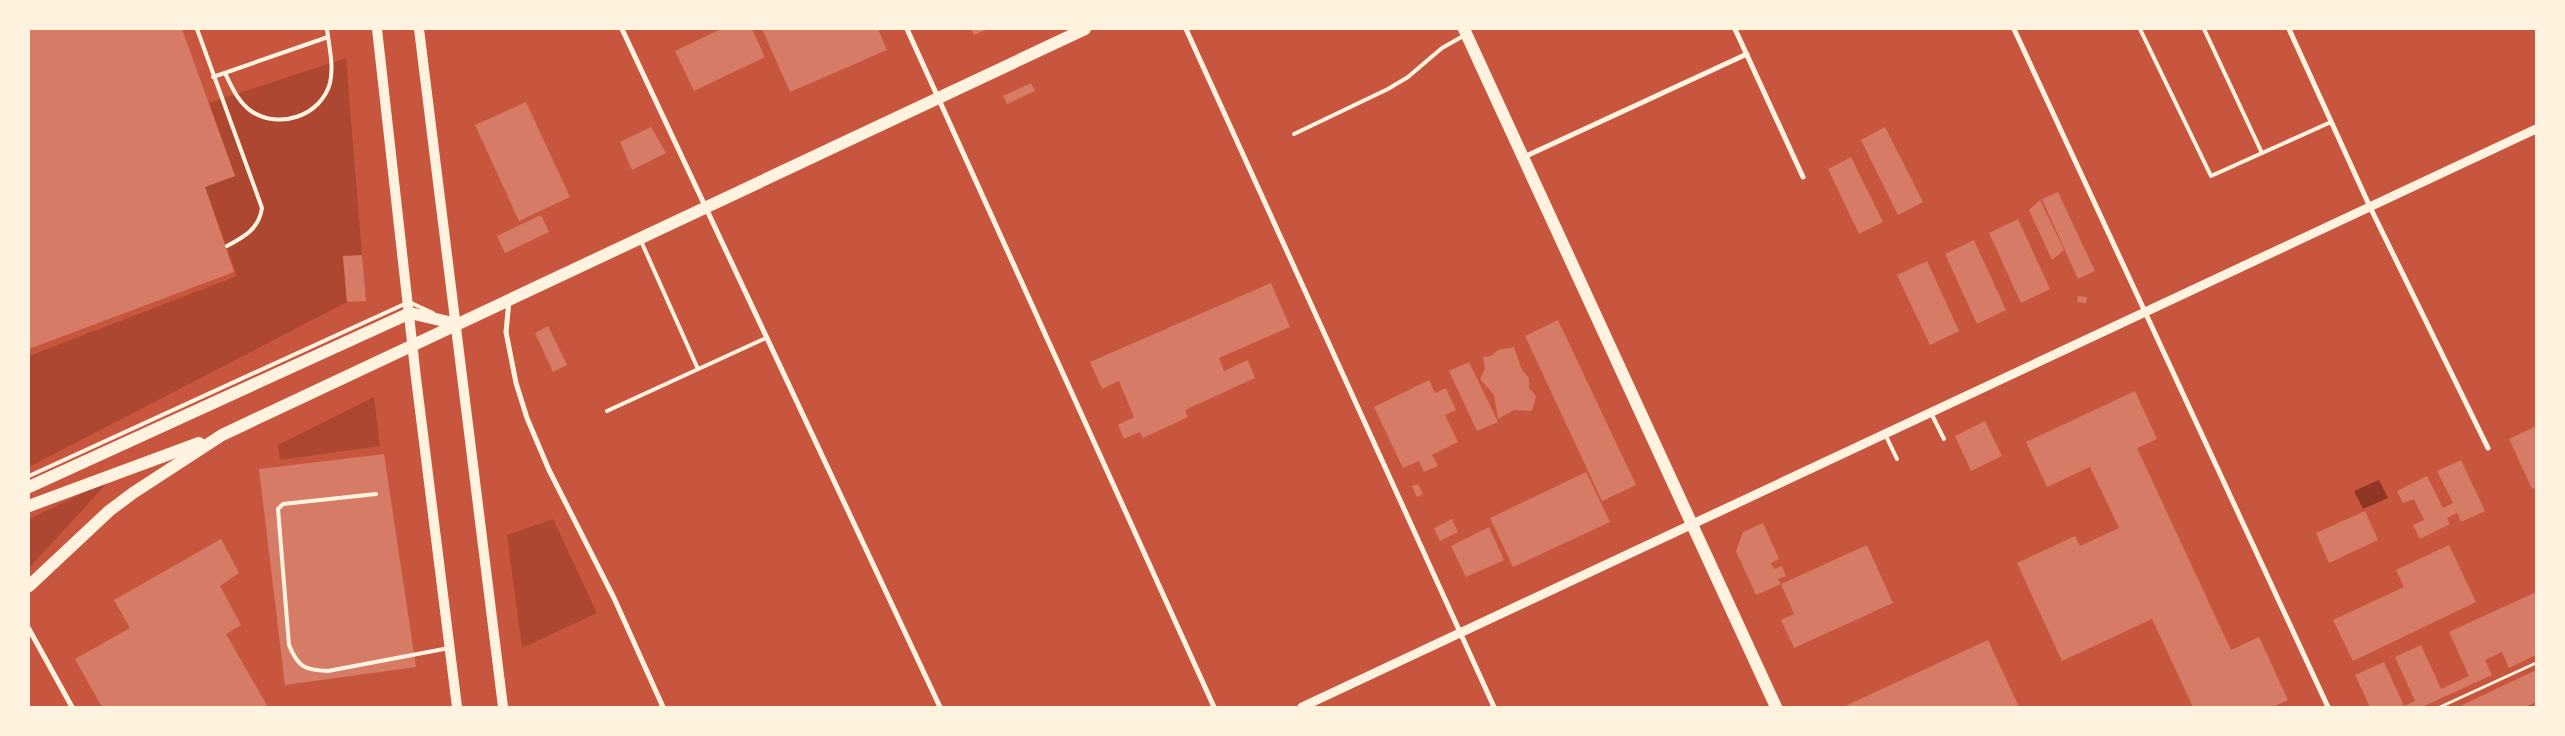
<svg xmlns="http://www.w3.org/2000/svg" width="2565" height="736" font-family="'DM Sans',sans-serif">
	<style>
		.green { fill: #ae4732 }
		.water { fill: #8f3625 }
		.building { fill: #d67c66 }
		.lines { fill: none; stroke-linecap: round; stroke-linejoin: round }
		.path { stroke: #fff3e0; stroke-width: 3 }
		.service { stroke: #fff3e0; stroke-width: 4 }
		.minor { stroke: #fff3e0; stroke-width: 5 }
		.tertiary { stroke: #fff3e0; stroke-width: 9 }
		.secondary { stroke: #fff3e0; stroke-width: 10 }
		.primary { stroke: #fff3e0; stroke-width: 12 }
	</style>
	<rect width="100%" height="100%" fill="#c8553d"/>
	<g class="green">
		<polygon points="346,58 362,255 343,257 347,302 29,467 29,356 237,276 205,187 235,176 209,103"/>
		<polygon points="374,397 380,446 280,460 278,445"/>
		<polygon points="110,480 29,568 29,519"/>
		<polygon points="553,519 597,613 522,648 507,535"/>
	</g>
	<polygon class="water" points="2379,480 2388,498 2363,509 2354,491"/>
	<g class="building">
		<polygon points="29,29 182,29 235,176 205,187 234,272 29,349"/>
		<polygon points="721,29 752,29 765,57 694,91 675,51"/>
		<polygon points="762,29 878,29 887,50 790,92"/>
		<polygon points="971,29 988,29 974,35"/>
		<polygon points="1031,83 1035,91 1007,104 1003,96"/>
		<polygon points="526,102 570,197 519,221 475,125"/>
		<polygon points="651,127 666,153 632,170 620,142"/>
		<polygon points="1885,127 1923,202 1898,215 1861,140"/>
		<polygon points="1851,157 1883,222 1859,234 1828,169"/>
		<polygon points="2058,192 2095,271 2078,279 2042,199"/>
		<polygon points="2040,200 2064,250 2052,260 2029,210"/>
		<polygon points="541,215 549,232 505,253 497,236"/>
		<polygon points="2018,219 2050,289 2021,303 1989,233"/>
		<polygon points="1974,240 2006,310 1977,324 1945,254"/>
		<polygon points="362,255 366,301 347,302 343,256"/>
		<polygon points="1927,261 1959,331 1930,345 1897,275"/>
		<polygon points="1271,283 1290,327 1219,358 1224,371 1248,360 1255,378 1185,410 1188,417 1143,438 1140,432 1124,439 1118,425 1134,417 1119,381 1102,389 1090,362"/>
		<polygon points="2078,296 2087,297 2086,303 2077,302"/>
		<polygon points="1558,320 1636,485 1602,501 1525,336"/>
		<polygon points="548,326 567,365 553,372 535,333"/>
		<polygon points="1514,347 1522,370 1529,378 1529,388 1536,396 1532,411 1514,410 1498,419 1494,395 1480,379 1485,369 1483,357 1491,356 1498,350"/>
		<polygon points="1469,362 1498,422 1477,431 1449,371"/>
		<polygon points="1429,380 1435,393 1446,388 1456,410 1445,415 1458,442 1432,455 1438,466 1424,472 1419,461 1403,468 1374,407"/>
		<polygon points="2135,391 2157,439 2137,448 2231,650 2259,637 2288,700 2272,707 2193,707 2152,619 2062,661 2017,563 2075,536 2080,546 2119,528 2090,467 2047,487 2026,442"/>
		<polygon points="1985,421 2002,456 1971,471 1955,436"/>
		<polygon points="2536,426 2536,487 2532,489 2509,439"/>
		<polygon points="384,454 416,667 285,685 259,469"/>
		<polygon points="2461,460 2485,511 2461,522 2457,513 2447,518 2450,524 2420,539 2413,525 2424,520 2414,499 2403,503 2397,491 2427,476 2443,508 2453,503 2437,471"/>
		<polygon points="1586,472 1610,522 1513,567 1490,518"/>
		<polygon points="1418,484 1423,494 1417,497 1412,486"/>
		<polygon points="2365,511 2378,540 2329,563 2316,533"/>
		<polygon points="1452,519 1458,532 1440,541 1434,528"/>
		<polygon points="1763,523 1779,559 1771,563 1774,569 1782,566 1786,576 1778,579 1781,584 1756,595 1736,551 1743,532"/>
		<polygon points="1489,527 1504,560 1466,577 1451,546"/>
		<polygon points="221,539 239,573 220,586 241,625 226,634 268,707 102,707 75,659 130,628 114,600"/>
		<polygon points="1867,545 1893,603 1794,648 1781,620 1794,614 1781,584"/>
		<polygon points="2449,545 2476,602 2353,661 2333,620 2404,587 2396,570"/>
		<polygon points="2536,592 2536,655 2509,668 2502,652 2485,660 2492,675 2422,707 2370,707 2355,675 2384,662 2404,706 2415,701 2395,657 2421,645 2441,689 2469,676 2449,632"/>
		<polygon points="1988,640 2019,707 1843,707"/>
		<polygon points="2536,670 2536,702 2525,707 2458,707"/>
	</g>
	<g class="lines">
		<polyline class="path" points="2440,707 2536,663"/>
		<g class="service">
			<path d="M 197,29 L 262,208 C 259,229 244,237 227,246"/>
			<polyline points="2140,29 2211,176 2331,122"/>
			<polyline points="2204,29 2262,153"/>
			<path d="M 225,73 C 232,87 238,102 251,111 C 279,130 321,116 330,83 C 334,66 329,46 327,29"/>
			<polyline points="213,77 328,37"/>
			<polyline points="1294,134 1388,89 1408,77 1442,48 1465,35"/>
			<polyline points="641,241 698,369"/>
			<polyline points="607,411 766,338"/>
			<polyline points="1931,413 1944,439"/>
			<polyline points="1885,434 1897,459"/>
			<polyline points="29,476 409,302 433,313"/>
			<path d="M 376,494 L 283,504 L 278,509 L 289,645 C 298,667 304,670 328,671 L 449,648"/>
		</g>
		<g class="minor">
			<polyline points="622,29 940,707"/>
			<polyline points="907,29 1214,707"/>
			<polyline points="1186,29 1494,707"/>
			<polyline points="1735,29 1803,177"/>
			<polyline points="2014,29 2328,707"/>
			<polyline points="2289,29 2370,207 2488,448"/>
			<polyline points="1524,157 1747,54"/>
			<polyline points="509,301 506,332 516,383 527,418 549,470 614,598 663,707"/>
			<polyline points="29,629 72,707"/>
		</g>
		<polyline class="tertiary" points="1302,707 2536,129"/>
		<g class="secondary">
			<polyline points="377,29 416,378 457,707"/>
			<polyline points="419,29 503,707"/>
		</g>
		<g class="primary">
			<polyline points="1464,29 1776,707"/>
			<polyline points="29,487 410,313 457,324"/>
			<polyline points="29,506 199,443"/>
			<polyline points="29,586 109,511 133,493 222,435 1085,29"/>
		</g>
	</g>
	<rect width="2565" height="736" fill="none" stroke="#fff3e0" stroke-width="60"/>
</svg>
